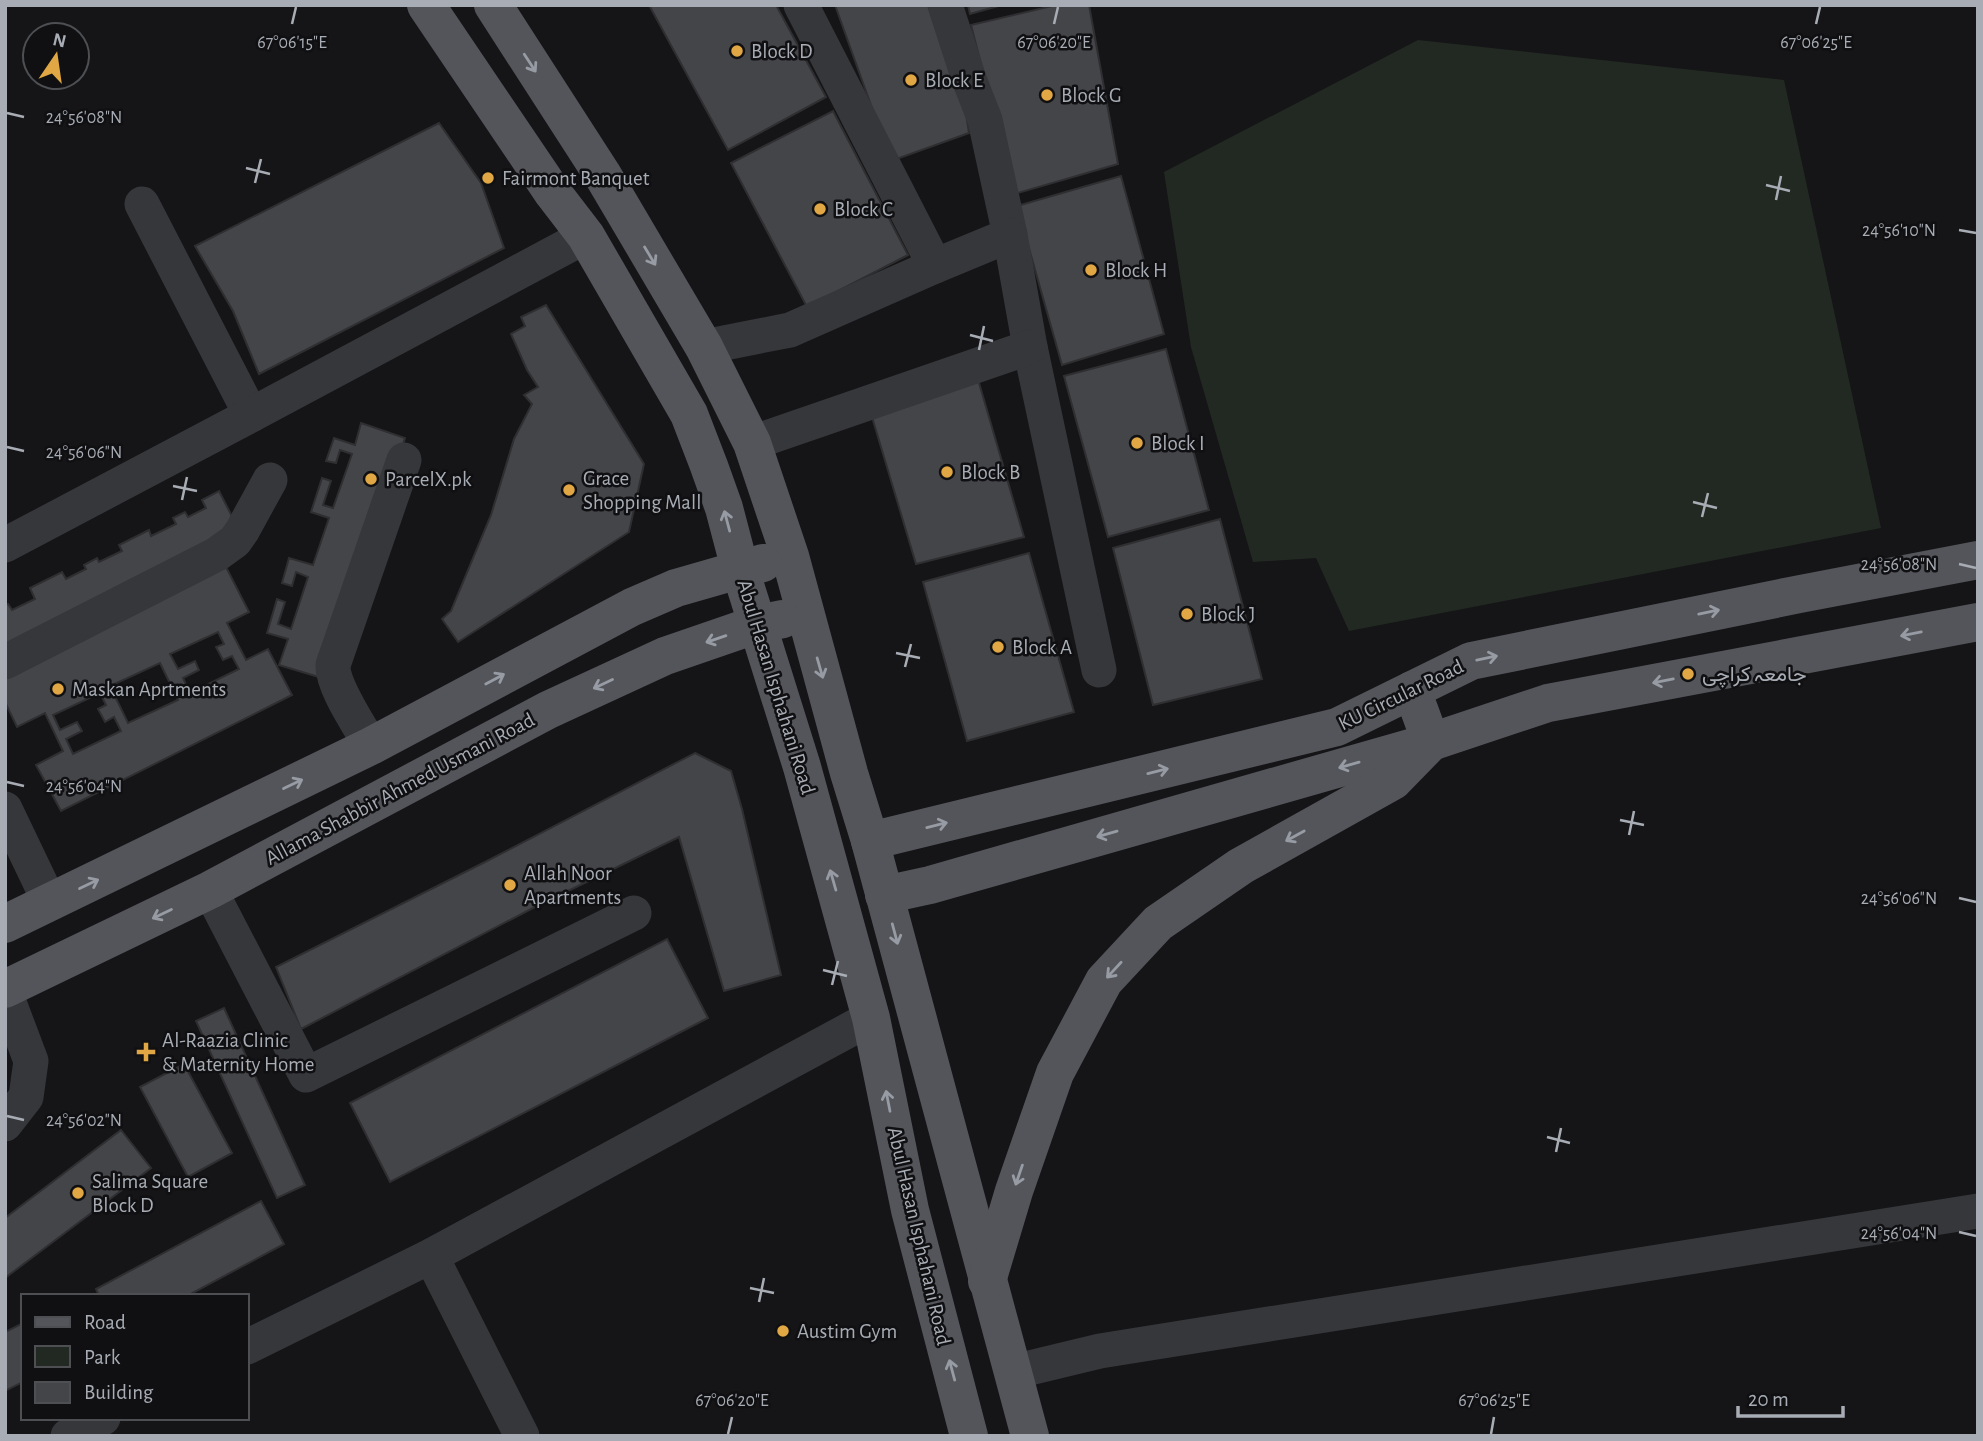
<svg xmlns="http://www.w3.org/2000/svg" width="1983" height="1441" font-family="'Alegreya Sans',Vazirmatn,sans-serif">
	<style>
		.green { fill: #222922 }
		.building { fill: #444549; stroke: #2f2f32; stroke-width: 2; fill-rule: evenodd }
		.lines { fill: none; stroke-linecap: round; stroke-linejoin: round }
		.minor { stroke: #36373b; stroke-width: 35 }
		.major { stroke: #53555a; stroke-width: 38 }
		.oneway { stroke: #979ba3 }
		.ticks { fill: none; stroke: #a8adb5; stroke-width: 2.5 }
		.poi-dot { fill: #e0a744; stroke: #101012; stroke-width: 2.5 }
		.labels { text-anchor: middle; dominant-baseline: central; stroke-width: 5; stroke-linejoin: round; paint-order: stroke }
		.poi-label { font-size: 21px; fill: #a8adb5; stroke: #101012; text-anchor: start }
		.street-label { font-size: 21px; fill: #a8adb5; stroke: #101012 }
		.ticks-label { font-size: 18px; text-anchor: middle; fill: #a8adb5; stroke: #101012; stroke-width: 5; stroke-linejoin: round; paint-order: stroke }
	</style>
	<rect width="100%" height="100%" fill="#151517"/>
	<polygon class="green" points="1418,40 1784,80 1881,528 1349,631 1316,558 1253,562 1191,347 1164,172"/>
	<g class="building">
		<polygon points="649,5 776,5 826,97 728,150"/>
		<polygon points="835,5 942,5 953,27 969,133 891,161"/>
		<polygon points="968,5 1002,5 970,14"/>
		<polygon points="1056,5 1089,5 1118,164 1014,194 971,25"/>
		<polygon points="833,111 908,255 807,307 731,163"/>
		<polygon points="439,123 481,183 504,248 259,374 233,311 195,246"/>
		<polygon points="1121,176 1164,334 1062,365 1017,206"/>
		<polygon points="546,305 644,464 629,532 458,642 442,619 451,611 491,515 514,439 532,404 524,395 538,387 527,370 511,334 525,326 521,317"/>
		<polygon points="1166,349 1209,510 1108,537 1064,376"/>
		<polygon points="977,376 1024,537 916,564 869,407"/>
		<polygon points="361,423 405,438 322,678 279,665 288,639 267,633 277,599 285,602 278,624 291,629 308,577 296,572 292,586 282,583 289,558 313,565 329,518 311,512 322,478 331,481 323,505 333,508 352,454 340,450 336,463 326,461 334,438 355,445"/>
		<polygon points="219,491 239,530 5,645 5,605 8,604 12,610 35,599 30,588 62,572 66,579 86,569 84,565 97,558 99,562 122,551 119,545 149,530 151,536 176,524 173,518 185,512 188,517 206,508 202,500"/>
		<polygon points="1220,519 1262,679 1153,705 1113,548"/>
		<polygon points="1029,553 1074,712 967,741 923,582"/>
		<path d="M 224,563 L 249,612 L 227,623 L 246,660 L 268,649 L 292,695 L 61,811 L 36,765 L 63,751 L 45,713 L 17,727 L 5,702 L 5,673 ZM 218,632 L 224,644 L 216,647 L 223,660 L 232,656 L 239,669 L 190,693 L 183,678 L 199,670 L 195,661 L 178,669 L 170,654 ZM 160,663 L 178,700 L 128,723 L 110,686 ZM 100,693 L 106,705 L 98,709 L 105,722 L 114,717 L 121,731 L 73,754 L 66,739 L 82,731 L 77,722 L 60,730 L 53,715 Z"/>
		<polygon points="695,753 731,771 742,809 781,975 724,991 679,837 533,908 301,1029 276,967 485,862"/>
		<polygon points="667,939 708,1018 390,1182 350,1103"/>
		<polygon points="224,1008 305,1185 277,1198 196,1021"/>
		<polygon points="184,1064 232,1153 188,1177 140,1087"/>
		<polygon points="121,1130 151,1168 5,1278 5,1218"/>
		<polygon points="261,1201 284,1244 187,1296 99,1296 96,1289"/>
		<polygon points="23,1323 23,1382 5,1391 5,1332"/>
	</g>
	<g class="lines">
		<g class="minor">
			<polyline points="945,5 969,79 985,120 1010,235"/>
			<polyline points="142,204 251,415"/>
			<polyline points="935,266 1010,235 1030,347 1099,670"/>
			<polyline points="704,347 790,330 935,266 801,5"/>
			<polyline points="752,443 1030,347"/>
			<polyline points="5,545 251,415 586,236"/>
			<polyline points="5,662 217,554 235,541 242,531 270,480"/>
			<path d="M 371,746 C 360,726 332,686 333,665 L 404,460"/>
			<polyline points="5,809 50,903"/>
			<polyline points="210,890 306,1075 634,913"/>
			<polyline points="5,992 31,1061 26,1097 5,1124"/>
			<polyline points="431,1256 522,1436"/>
			<polyline points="247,1347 431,1256 871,1018"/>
			<polyline points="1013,1372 1100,1351 1978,1211"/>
			<polyline points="68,1436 103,1418"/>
		</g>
		<g class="major">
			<polyline points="426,5 553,193 586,236 689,414 709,466 724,508 740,569 802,767 871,1018 910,1210 969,1436"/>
			<polyline points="493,5 602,174 704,347 752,443 790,556 849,773 870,841 1030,1436"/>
			<polyline points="870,841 1337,727 1471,661 1800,594 1978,560"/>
			<polyline points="884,895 930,885 1431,742 1548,703 1978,622"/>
			<polyline points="5,924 371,746 632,607 676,588 763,563"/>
			<polyline points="5,989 210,890 548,710 665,656 758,624 783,619"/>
			<polyline points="987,1281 1014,1191 1055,1073 1104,981 1158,923 1241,866 1393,781 1431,742 1412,690"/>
		</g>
	</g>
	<defs><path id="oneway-shaft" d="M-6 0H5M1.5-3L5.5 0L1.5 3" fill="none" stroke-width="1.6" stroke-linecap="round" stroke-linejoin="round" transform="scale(1.75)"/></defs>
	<g class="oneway">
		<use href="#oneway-shaft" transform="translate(530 63) rotate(57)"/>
		<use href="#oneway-shaft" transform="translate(650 256) rotate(59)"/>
		<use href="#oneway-shaft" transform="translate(727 521) rotate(-105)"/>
		<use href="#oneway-shaft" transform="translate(1709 612) rotate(-12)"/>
		<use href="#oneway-shaft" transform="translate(1911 634) rotate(169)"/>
		<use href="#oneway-shaft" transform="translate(716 639) rotate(161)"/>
		<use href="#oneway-shaft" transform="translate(1487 658) rotate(-12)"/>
		<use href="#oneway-shaft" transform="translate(820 668) rotate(74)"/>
		<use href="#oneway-shaft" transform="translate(495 679) rotate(-28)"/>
		<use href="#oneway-shaft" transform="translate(1663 681) rotate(169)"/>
		<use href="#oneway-shaft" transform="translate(603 684) rotate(155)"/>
		<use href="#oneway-shaft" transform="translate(1349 765) rotate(164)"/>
		<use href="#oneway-shaft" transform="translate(1158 771) rotate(-14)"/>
		<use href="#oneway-shaft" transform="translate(293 784) rotate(-26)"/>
		<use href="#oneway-shaft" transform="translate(937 825) rotate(-14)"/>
		<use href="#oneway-shaft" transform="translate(1107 834) rotate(164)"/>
		<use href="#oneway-shaft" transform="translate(1295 836) rotate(151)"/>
		<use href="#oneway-shaft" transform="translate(833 880) rotate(-106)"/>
		<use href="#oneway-shaft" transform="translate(89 884) rotate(-26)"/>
		<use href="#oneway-shaft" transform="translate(162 914) rotate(154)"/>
		<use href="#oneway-shaft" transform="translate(895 934) rotate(75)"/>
		<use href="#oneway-shaft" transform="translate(1114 970) rotate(133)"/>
		<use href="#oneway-shaft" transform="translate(888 1101) rotate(-101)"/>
		<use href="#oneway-shaft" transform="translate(1019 1175) rotate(109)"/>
		<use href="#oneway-shaft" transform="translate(952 1370) rotate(-105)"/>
	</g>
	<path class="ticks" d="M 292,24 L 296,7M 1054,24 L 1058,7M 1816,24 L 1820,7M 7,113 L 24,117M 246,168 L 270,174M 255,183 L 261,159M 1766,185 L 1790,191M 1776,200 L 1781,176M 1959,230 L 1976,233M 970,335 L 993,341M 979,350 L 984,326M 7,447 L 24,451M 173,486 L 197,491M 182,500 L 187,477M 1693,502 L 1717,508M 1702,517 L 1708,493M 1959,564 L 1976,568M 896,653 L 920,658M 905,667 L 911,644M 7,782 L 24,786M 1620,820 L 1644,825M 1629,835 L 1634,811M 1959,898 L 1976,902M 823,970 L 847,976M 832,985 L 838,961M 7,1116 L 24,1120M 1547,1137 L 1570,1143M 1556,1152 L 1561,1128M 1959,1232 L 1976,1236M 750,1288 L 774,1293M 759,1302 L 764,1278M 728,1434 L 732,1417M 1491,1434 L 1494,1417"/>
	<g class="poi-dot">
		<circle cx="737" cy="51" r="7"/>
		<circle cx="911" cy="80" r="7"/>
		<circle cx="1047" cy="95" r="7"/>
		<circle cx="488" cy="178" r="7"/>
		<circle cx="820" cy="209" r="7"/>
		<circle cx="1091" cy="270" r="7"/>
		<circle cx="1137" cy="443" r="7"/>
		<circle cx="947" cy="472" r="7"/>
		<circle cx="371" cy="479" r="7"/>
		<circle cx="569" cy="490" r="7"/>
		<circle cx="1187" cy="614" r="7"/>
		<circle cx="998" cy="647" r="7"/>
		<circle cx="1688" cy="674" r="7"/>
		<circle cx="58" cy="689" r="7"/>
		<circle cx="510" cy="885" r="7"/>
		<path d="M142.5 1041.5h7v7h7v7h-7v7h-7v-7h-7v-7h7z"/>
		<circle cx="78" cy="1193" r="7"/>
		<circle cx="783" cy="1331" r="7"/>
	</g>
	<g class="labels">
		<g class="poi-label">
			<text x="751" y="51">Block D</text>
			<text x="925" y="80">Block E</text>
			<text x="1061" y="95">Block G</text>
			<text x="502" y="178">Fairmont Banquet</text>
			<text x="834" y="209">Block C</text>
			<text x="1105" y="270">Block H</text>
			<text x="1151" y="443">Block I</text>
			<text x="961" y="472">Block B</text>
			<text x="583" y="478">Grace<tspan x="583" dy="24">Shopping Mall</tspan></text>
			<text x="385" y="479">ParcelX.pk</text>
			<text x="1201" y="614">Block J</text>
			<text x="1012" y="647">Block A</text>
			<text x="1702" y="674">جامعہ کراچی</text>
			<text x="72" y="689">Maskan Aprtments</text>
			<text x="524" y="873">Allah Noor<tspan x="524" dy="24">Apartments</tspan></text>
			<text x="162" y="1040">Al-Raazia Clinic<tspan x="162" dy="24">&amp; Maternity Home</tspan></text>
			<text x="92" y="1181">Salima Square<tspan x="92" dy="24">Block D</tspan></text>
			<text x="797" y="1331">Austim Gym</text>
		</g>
		<g class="street-label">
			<text transform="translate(776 687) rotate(73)">Abul Hasan Isphahani Road</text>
			<text transform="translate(1401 695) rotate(-26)">KU Circular Road</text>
			<text transform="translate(400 789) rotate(-28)">Allama Shabbir Ahmed Usmani Road</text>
			<text transform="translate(919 1236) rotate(77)">Abul Hasan Isphahani Road</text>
		</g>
	</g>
	<g class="ticks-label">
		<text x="1054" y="48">67°06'20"E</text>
		<text x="292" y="48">67°06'15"E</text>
		<text x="1816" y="48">67°06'25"E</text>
		<text x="84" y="123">24°56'08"N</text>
		<text x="1899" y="236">24°56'10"N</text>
		<text x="84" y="458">24°56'06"N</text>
		<text x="1899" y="570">24°56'08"N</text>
		<text x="84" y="792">24°56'04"N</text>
		<text x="1899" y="904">24°56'06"N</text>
		<text x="84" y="1126">24°56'02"N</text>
		<text x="1899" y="1239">24°56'04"N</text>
		<text x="732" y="1406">67°06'20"E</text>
		<text x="1494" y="1406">67°06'25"E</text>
	</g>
	<rect width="1983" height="1441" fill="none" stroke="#a8adb5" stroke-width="14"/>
	<rect x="21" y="1294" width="228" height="126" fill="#101012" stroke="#4d4f53" stroke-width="2"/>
	<rect x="35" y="1317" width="35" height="10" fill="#53555a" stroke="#4d4f53" stroke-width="2"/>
	<text x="84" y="1329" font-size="21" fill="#a8adb5">Road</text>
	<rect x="35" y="1346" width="35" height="21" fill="#222922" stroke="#4d4f53" stroke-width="2"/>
	<text x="84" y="1364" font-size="21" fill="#a8adb5">Park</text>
	<rect x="35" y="1382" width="35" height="21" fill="#444549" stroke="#4d4f53" stroke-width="2"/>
	<text x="84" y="1399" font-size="21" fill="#a8adb5">Building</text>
	<g transform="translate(56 56) rotate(13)"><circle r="33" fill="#101012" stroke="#4d4f53" stroke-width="2"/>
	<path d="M0-5L12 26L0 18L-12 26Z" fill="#e0a744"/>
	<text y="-10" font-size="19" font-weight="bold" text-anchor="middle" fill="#a8adb5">N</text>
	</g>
	<path d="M1738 1406v10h105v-10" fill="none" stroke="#a8adb5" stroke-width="3.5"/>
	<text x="1748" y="1406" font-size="21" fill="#a8adb5" stroke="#101012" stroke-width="5" paint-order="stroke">20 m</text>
</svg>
